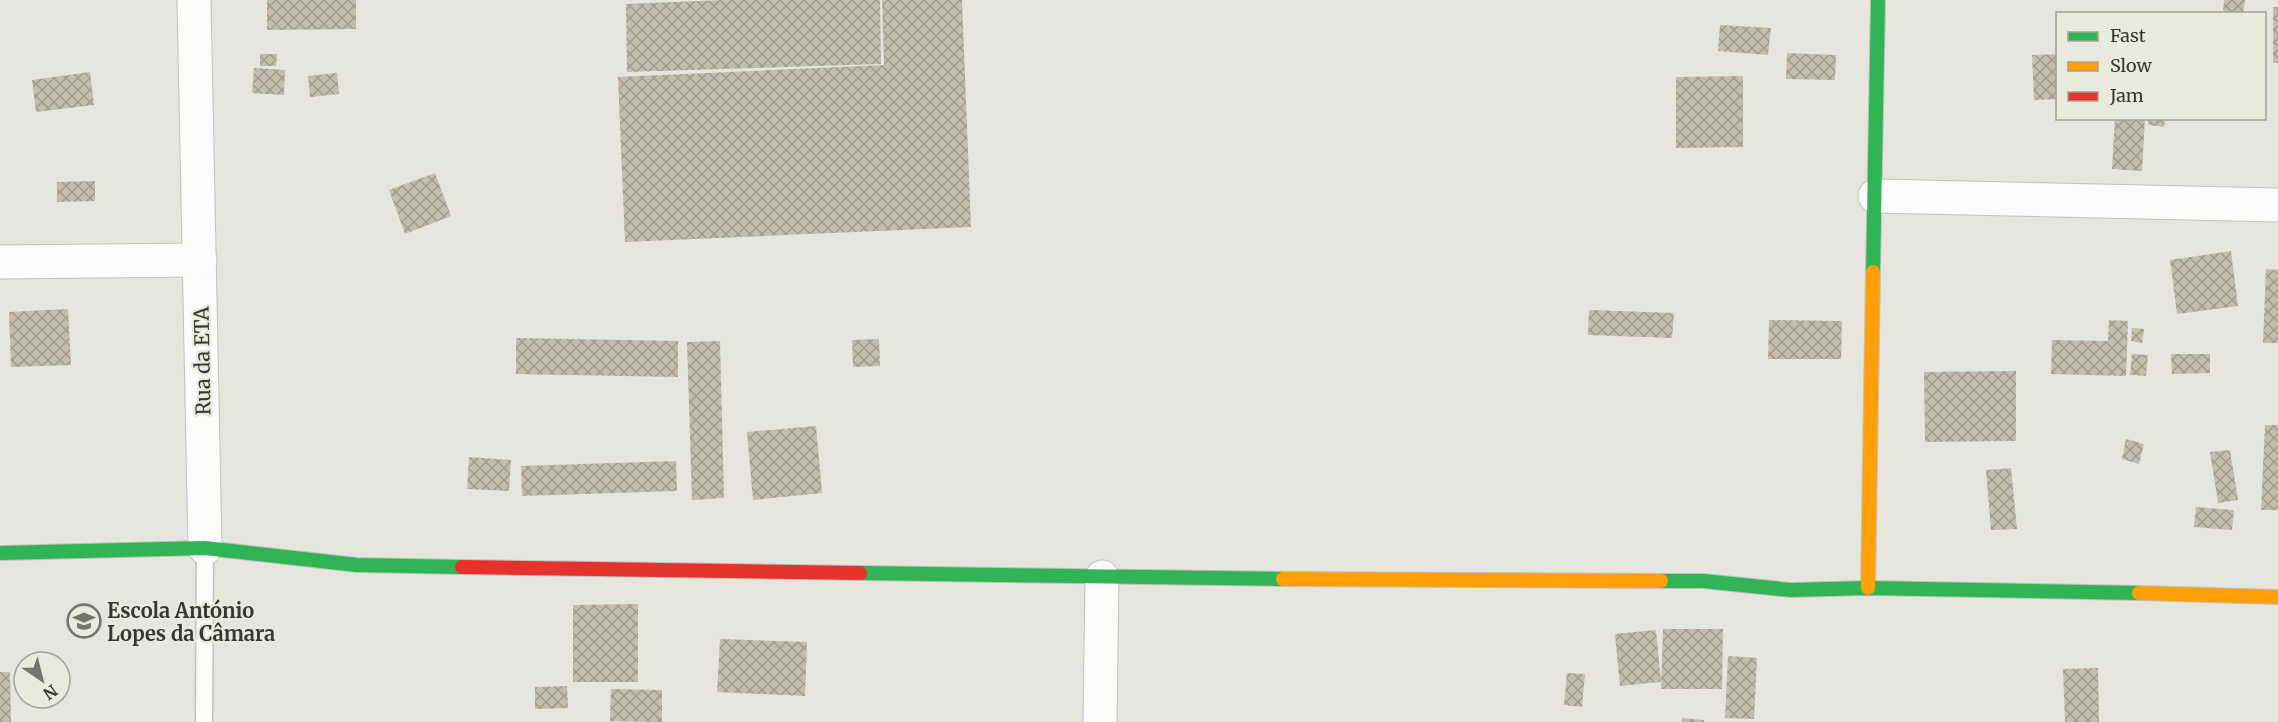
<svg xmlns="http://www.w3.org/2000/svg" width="2278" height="722" font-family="Merriweather,serif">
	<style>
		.building { fill: url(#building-cross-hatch) }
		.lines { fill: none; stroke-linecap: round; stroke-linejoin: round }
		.lane-casing { stroke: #c2c2bd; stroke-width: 19 }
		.street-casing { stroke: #c2c2bd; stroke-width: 35 }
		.fast-casing { stroke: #c2c2bd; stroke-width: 16 }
		.slow-casing { stroke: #c2c2bd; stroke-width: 16 }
		.jam-casing { stroke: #c2c2bd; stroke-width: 16 }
		.lane { stroke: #fbfbfa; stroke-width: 16 }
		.street { stroke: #fbfbfa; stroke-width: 33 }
		.fast { stroke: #30b455; stroke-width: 14 }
		.slow { stroke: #ff9f0a; stroke-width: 14 }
		.jam { stroke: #e5322d; stroke-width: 14 }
		.labels { text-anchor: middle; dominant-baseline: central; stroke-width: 4.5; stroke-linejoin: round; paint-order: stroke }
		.street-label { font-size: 20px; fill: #383833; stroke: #e9e9dc }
		.poi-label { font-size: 20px; font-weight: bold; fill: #383833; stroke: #e9e9dc; text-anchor: start }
	</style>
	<defs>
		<pattern id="building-cross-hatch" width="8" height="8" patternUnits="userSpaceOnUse" patternTransform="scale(1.5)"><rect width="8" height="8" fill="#c3bdab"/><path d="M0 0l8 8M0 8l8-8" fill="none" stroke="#9f9b8c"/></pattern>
	</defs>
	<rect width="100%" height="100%" fill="#e6e6df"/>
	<g class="building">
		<polygon points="267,0 356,0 356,29 267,30"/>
		<polygon points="723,0 880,0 881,64 627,72 626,4"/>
		<polygon points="882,0 962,0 971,227 625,242 618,77 884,65"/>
		<polygon points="2224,0 2245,0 2243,14 2223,11"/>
		<rect x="2273" y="7" width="5" height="56"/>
		<polygon points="1720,25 1771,28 1768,55 1718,51"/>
		<polygon points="1787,53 1836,55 1835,80 1786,79"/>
		<polygon points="260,54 277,54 276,66 260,66"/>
		<polygon points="2058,54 2058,99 2034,100 2032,55"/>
		<polygon points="254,68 285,70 284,95 252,93"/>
		<polygon points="90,72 94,105 36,112 32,80"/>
		<polygon points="337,73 339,94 310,97 308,76"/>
		<polygon points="1743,76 1743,147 1676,148 1676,77"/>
		<polygon points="2115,118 2145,118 2142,171 2112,169"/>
		<polygon points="2148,118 2165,118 2164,127 2148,125"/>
		<polygon points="435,173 451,216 405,234 389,190"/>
		<polygon points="95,181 95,201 57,202 57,182"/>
		<polygon points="2231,251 2238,306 2177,314 2170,260"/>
		<polygon points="2266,269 2278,270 2278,343 2263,343"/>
		<polygon points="68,309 71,365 11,367 9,312"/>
		<polygon points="1589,310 1674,313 1672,338 1588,335"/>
		<polygon points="1769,320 1842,321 1841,359 1768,359"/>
		<polygon points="2109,320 2128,321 2126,376 2051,374 2052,340 2108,341"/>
		<polygon points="2132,328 2144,329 2142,343 2131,341"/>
		<polygon points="516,338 678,341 678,377 516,374"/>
		<polygon points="879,339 880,366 853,367 852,340"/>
		<polygon points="720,341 724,498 692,500 687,342"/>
		<polygon points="2132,354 2148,355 2146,376 2130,375"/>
		<polygon points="2171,354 2210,354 2210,373 2172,374"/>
		<polygon points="2016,371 2016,441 1925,442 1924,372"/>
		<polygon points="2265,425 2278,425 2278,510 2261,510"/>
		<polygon points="816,426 822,493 753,500 747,432"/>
		<polygon points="2126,439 2144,444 2139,464 2122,459"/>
		<polygon points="2230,450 2238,500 2218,503 2210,452"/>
		<polygon points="469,457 511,460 509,491 467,489"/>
		<polygon points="676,461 677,491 522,496 521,466"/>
		<polygon points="2011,468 2017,529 1991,530 1986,470"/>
		<polygon points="2196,507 2234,510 2232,530 2194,527"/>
		<polygon points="638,604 638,682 573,682 573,605"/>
		<polygon points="1663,629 1723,629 1722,689 1661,689"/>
		<polygon points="1656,630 1661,682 1620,686 1615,634"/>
		<polygon points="720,639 807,642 805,696 717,692"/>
		<polygon points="1728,656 1757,658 1754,719 1725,718"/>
		<polygon points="2098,668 2099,722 2065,722 2063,669"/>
		<polygon points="0,672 10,672 11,722 0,722"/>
		<polygon points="1567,673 1585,674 1582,707 1564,705"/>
		<polygon points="567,686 568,708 535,709 535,687"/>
		<polygon points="611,689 662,690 662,722 610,721"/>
		<polygon points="1682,718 1704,720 1704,722 1682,722"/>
	</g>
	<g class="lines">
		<g class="lane-casing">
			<polyline id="lane" points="204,722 205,548"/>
		</g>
		<g class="street-casing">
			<g id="street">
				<polyline points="194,0 205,548"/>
				<polyline points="1875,196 2278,205"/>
				<polyline points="0,262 200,260"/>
				<polyline points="1100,722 1102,577"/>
			</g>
		</g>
		<g class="fast-casing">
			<g id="fast">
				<polyline points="1873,272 1878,0"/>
				<polyline points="0,553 205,548 357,565 462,567"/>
				<polyline points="860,573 1283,579"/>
				<polyline points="1661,581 1703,581 1791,590 1868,588 2139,593"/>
			</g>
		</g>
		<g class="slow-casing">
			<g id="slow">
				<polyline points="1283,579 1661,581"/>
				<polyline points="1868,588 1873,272"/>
				<polyline points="2139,593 2278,597"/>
			</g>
		</g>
		<g class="jam-casing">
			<polyline id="jam" points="462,567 860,573"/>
		</g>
		<use href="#lane" class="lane"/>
		<use href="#street" class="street"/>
		<use href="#fast" class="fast"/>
		<use href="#slow" class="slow"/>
		<use href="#jam" class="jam"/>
	</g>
	<defs>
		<g id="school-ring" transform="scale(1.725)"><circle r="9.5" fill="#e9e9dc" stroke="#75756f" stroke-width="1.5"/><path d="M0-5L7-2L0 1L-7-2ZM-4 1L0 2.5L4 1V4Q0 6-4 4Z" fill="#75756f"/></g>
	</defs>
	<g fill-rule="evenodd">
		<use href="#school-ring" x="84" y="621"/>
	</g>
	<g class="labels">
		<g class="street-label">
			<text transform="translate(202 361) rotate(-91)">Rua da ETA</text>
		</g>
		<g class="poi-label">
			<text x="107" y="610">Escola António<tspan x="107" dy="23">Lopes da Câmara</tspan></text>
		</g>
	</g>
	<rect x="2056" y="12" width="210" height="108" fill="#e9e9dc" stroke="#a2a298" stroke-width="1.5"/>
	<rect x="2068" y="32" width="30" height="9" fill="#30b455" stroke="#a2a298" stroke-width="1.5"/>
	<text x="2110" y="42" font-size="18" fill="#383833">Fast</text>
	<rect x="2068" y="62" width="30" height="9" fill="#ff9f0a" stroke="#a2a298" stroke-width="1.5"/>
	<text x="2110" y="72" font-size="18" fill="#383833">Slow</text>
	<rect x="2068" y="92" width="30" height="9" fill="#e5322d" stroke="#a2a298" stroke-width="1.5"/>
	<text x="2110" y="102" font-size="18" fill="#383833">Jam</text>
	<g transform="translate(42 680) rotate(145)"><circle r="28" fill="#e9e9dc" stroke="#a2a298" stroke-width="1.5"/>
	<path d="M0-4.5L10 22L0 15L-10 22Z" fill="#75756f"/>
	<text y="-9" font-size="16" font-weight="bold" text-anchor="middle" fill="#383833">N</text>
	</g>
</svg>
